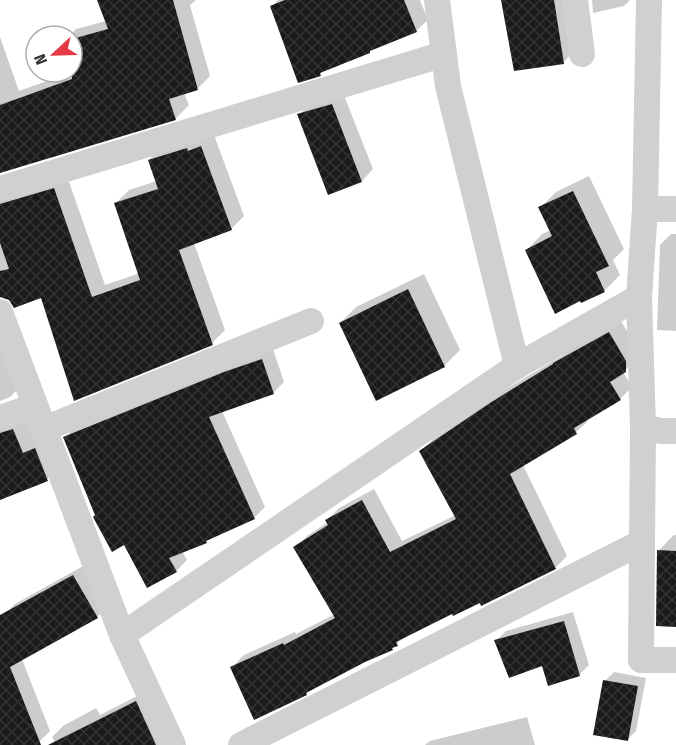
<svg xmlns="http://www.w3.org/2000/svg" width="676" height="745" font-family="'Fira Sans Condensed',sans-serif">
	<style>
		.shadow { fill: #0003 }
		.building { fill: url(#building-cross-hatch) }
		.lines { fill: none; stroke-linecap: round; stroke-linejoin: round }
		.street { stroke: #d0d0d0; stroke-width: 26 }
	</style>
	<defs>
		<pattern id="building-cross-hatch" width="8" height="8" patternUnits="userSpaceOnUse" patternTransform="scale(1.5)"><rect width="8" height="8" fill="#1a1a1a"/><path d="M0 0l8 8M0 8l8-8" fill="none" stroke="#333"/></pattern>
	</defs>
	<rect width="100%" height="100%" fill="#fff"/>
	<g class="shadow">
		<polygon points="99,0 196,0 190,5 210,76 197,89 184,93 189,105 176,118 0,172 0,37 19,91 72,72 72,36 69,36 76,29 106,21"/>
		<polygon points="278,0 420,0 428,20 416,31 372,49 369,52 326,68 320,74 272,6"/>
		<polygon points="502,0 572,0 574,51 563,63"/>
		<polygon points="592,0 630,0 624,6 593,13"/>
		<polygon points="343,93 373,169 362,181 329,193 299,115 310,104"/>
		<polygon points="214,135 244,216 231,229 194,243 225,330 212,343 42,296 10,299 0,296 0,246 2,245 0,238 0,183 67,176 105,285 140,273 116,203 129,190 157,181 149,160 162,147"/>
		<polygon points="589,176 624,249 613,260 620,275 604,291 527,250 542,234 551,230 540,208 556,192"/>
		<polygon points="671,234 676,234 676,331 657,330 660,245"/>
		<polygon points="424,274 460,350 444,366 340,323 356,307"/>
		<polygon points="0,311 23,384 10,397 0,401"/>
		<polygon points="621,321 637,348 638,358 623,372 632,387 620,399 587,419 588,421 576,432 523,465 567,556 555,568 453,612 407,635 392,648 311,689 306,694 232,667 244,655 295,632 296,634 335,614 295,548 307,536 328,522 327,520 339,508 374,489 402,541 456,515 421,451 433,439 503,391 563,355 566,351"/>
		<polygon points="273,349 284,382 273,393 222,411 265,507 254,518 210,538 206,541 182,551 187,560 176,571 125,543 97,516 65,438 76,426"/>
		<polygon points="0,412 26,418 36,442 60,467 47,479 0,499"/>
		<polygon points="674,535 676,535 676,625 658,551"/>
		<polygon points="85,565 108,606 97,617 22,659 50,731 39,742 31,745 0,745 0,619 15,604"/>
		<polygon points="573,612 589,665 579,675 496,641 506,631"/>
		<polygon points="614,672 646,678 636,731 627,740 605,681"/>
		<polygon points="147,691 174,745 56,745 52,737 63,726 96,708 100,715"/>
		<polygon points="527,717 535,745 425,745 430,741"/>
	</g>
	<g class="building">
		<polygon points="97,0 173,0 198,90 169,99 176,120 0,173 0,105 72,79 72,39 108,29"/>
		<polygon points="285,0 404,0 417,32 370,51 370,53 320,73 321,76 298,83 270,6"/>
		<polygon points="501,0 554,0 564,64 514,71"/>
		<polygon points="332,104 362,182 328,195 297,114"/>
		<polygon points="201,146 232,230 179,250 213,345 74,401 41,298 14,308 9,300 0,297 0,271 9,269 0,243 0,204 54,188 92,297 140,280 114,203 158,189 148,160 187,148 188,151"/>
		<polygon points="573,191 609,266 596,272 605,292 581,303 580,301 555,314 525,250 552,236 538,207"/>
		<polygon points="408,289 445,367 376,401 339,323"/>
		<polygon points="609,332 626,361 626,372 610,382 621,400 574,428 577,434 510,474 556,569 481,606 480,603 453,616 452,614 396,642 398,646 392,648 393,650 365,662 306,693 307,695 254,720 230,667 283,643 284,645 335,618 293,547 328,525 325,520 362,500 390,552 456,519 419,451 490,403 553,364 553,363"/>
		<polygon points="262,359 274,394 209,417 255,519 206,541 207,543 169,558 177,572 147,588 124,545 112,552 93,517 95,515 63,437 224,372"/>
		<polygon points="13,429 23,453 35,448 48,481 0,500 0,433"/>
		<polygon points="657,550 676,551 676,627 656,626"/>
		<polygon points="73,575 98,618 10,667 41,745 0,745 0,615"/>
		<polygon points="564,621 580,676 548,686 542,666 509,678 494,640"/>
		<polygon points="603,680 638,686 628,741 593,735"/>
		<polygon points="136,701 156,745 48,745"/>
	</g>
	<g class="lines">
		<g class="street">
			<polyline points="437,0 448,86 517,366"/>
			<polyline points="575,0 582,54"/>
			<polyline points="649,0 645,209 639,297 643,427 641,660 676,660"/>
			<polyline points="0,189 444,54"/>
			<polyline points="645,209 676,209"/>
			<polyline points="0,312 122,635 173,745"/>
			<polyline points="0,418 35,406"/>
			<polyline points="643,427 661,431 676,431"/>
			<polyline points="44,429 311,321"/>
			<polyline points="122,635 517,366 639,297"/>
			<polyline points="241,745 642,542"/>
		</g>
	</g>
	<g transform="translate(54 54) rotate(248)"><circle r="28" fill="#ffffff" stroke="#adadad" stroke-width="1.5"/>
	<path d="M0-4.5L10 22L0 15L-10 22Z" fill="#e63946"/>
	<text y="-9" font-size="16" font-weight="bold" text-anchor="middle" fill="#333333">N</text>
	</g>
</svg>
